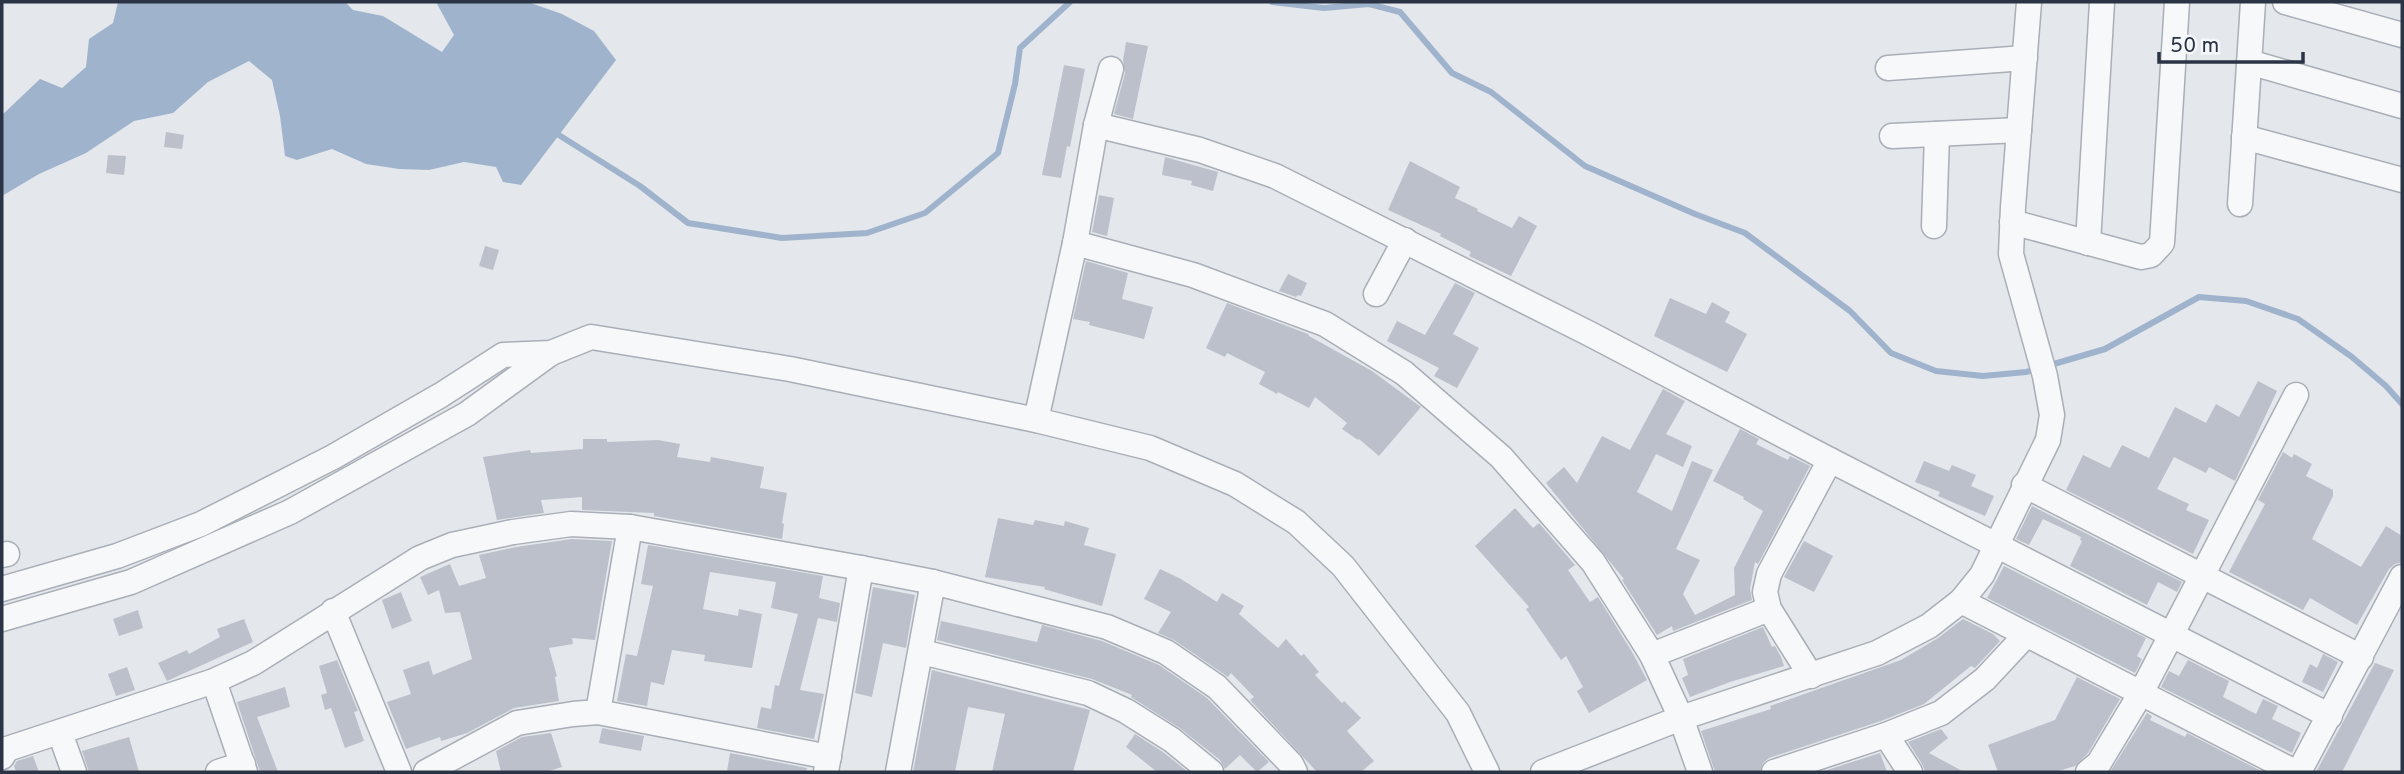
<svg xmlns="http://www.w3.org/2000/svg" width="2404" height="774" font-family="Overpass,sans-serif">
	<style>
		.water { fill: #9fb4cc }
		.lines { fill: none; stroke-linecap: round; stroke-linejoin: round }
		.stream { stroke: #9fb4cc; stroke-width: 6 }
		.building { fill: #bbc0ca }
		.minor-casing { stroke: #a9aeb7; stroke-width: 27 }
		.minor { stroke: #f7f8fa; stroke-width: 24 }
	</style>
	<rect width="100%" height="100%" fill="#e4e7ec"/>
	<polygon class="water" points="118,2 345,2 353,10 383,16 442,52 454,35 436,2 528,2 562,14 594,31 616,60 521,185 503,182 496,167 464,162 429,170 399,169 366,164 332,149 297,160 285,156 280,116 272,80 249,61 208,82 173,113 134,121 86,153 39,174 2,196 2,115 40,79 62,88 86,67 89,39 113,23"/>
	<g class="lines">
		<g class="stream">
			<polyline points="1272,2 1324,8 1369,4 1400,12 1452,73 1491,92 1585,166 1695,214 1745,233 1850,311 1891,353 1936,371 1983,376 2026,372 2037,369"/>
			<polyline points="554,132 640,186 688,223 782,238 867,233 925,213 998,153 1015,84 1020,48 1070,2"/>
			<polyline points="2047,366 2105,349 2199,297 2246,301 2298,319 2352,357 2386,386 2402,404"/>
		</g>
	</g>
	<g class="building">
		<polygon points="1126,42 1148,46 1133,119 1114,114 1125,73 1123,60"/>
		<polygon points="1064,65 1085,69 1070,147 1067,146 1061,178 1042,175"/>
		<polygon points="166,132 184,135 182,149 164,147"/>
		<polygon points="108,155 126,156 124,175 106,173"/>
		<polygon points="1165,157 1218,172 1213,191 1191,185 1192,181 1162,175"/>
		<polygon points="1410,161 1460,187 1455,198 1478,209 1477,211 1512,228 1519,216 1537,226 1511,276 1469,256 1471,252 1440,236 1441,234 1388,210"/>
		<polygon points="1099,195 1114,198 1107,236 1092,232"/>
		<polygon points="485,246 499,250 493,270 479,266"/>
		<polygon points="1086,261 1128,273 1122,299 1153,307 1144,339 1089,325 1090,322 1073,319"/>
		<polygon points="1288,274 1307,283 1301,296 1298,295 1296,297 1279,291"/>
		<polygon points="1455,283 1475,293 1453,334 1479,348 1457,388 1434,376 1439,368 1387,341 1397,321 1425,335"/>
		<polygon points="1670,298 1706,314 1712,302 1730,312 1725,322 1747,334 1727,372 1654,336"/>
		<polygon points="1227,303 1308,334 1309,336 1372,371 1421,407 1379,456 1359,439 1358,440 1342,429 1347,423 1315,397 1309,408 1278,392 1277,394 1259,384 1265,372 1227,353 1225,357 1206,348"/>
		<polygon points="2258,381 2277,391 2235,481 2209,467 2206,473 2174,457 2157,489 2189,504 2186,510 2209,520 2193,554 2066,490 2083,455 2110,468 2122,445 2149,458 2175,407 2206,423 2216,404 2239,417"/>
		<polygon points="1663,389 1685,401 1666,434 1692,446 1683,467 1656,454 1637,492 1672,511 1692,461 1713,470 1676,549 1700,560 1683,594 1695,615 1735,595 1734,568 1763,511 1743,499 1744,497 1713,481 1740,429 1759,439 1756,444 1788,460 1790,456 1810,466 1758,564 1755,562 1750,589 1752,600 1673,631 1672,626 1657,635 1622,580 1624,579 1546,483 1564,467 1577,483 1602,436 1630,450"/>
		<polygon points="583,439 607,439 607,442 658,440 680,444 677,457 710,462 711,457 764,467 760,488 787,493 782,523 784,524 782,539 654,516 654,513 582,510 582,497 541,500 544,513 497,520 483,457 530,450 531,453 583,449"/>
		<polygon points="2283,452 2292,458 2294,454 2312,464 2306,476 2333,490 2333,496 2312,539 2361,567 2386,526 2402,536 2402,562 2395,564 2389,569 2357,625 2310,598 2303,610 2229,572 2265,504 2258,500"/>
		<polygon points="1924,461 1949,471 1952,465 1976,475 1971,486 1994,496 1985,516 1938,496 1940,492 1915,482"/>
		<polygon points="2032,506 2182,582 2177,592 2158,582 2147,605 2070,566 2082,541 2080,540 2081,537 2043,519 2029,545 2016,539"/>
		<polygon points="1515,508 1533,528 1539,523 1575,565 1568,570 1590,602 1598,597 1632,652 1647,680 1589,713 1577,691 1583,687 1566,656 1561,660 1526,609 1529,607 1475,546"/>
		<polygon points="998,518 1033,525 1035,520 1064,526 1065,521 1089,528 1084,545 1116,554 1102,606 1044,589 1045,587 985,577"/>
		<polygon points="572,539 612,541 595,640 572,638 573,644 549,648 557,676 555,677 559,701 514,708 467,733 441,741 440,737 406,749 387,702 411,694 403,670 429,661 433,675 472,659 460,612 445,613 439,590 428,595 420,577 450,564 459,586 486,578 479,555 516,547"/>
		<polygon points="1804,541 1833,556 1814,592 1784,577"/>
		<polygon points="648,545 823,576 819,598 840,603 837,622 818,618 800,690 824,694 814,739 757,728 761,707 771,709 775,685 779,686 798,614 771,608 776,582 710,572 703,609 738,616 739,609 762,614 752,668 704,661 705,655 672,650 664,685 651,682 647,706 617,701 626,654 637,656 653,586 641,584"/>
		<polygon points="2004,566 2146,638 2137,656 2142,659 2135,673 1987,598"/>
		<polygon points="1160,569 1181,579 1217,602 1222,593 1244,606 1239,614 1278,648 1286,639 1301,656 1304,654 1319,672 1315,675 1342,703 1344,701 1361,718 1347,731 1374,761 1361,772 1317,772 1250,700 1254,697 1231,673 1228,677 1174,640 1158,633 1171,612 1144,599"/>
		<polygon points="873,587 915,595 906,648 883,643 872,697 855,693"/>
		<polygon points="401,592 412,621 392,629 382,600"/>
		<polygon points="138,610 143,628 119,636 113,619"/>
		<polygon points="244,619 253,642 167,681 158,663 187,650 189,654 220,637 217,629"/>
		<polygon points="1963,619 1993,634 2000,641 1975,668 1971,666 1924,704 1881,721 1769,758 1763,763 1760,772 1715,772 1701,731 1771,709 1770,706 1901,660 1938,638"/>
		<polygon points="941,621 1037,642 1042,625 1102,641 1159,665 1207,698 1269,762 1257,772 1240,755 1225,769 1220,760 1181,729 1131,697 1132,695 1092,679 937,640"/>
		<polygon points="1763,627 1772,647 1775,646 1781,657 1784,666 1730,682 1690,697 1682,678 1688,675 1683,659"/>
		<polygon points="2323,654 2338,662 2323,692 2302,682 2310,664 2317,668"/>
		<polygon points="337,660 358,711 354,712 364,741 345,748 331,708 325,710 321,695 327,693 319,666"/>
		<polygon points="2188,660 2229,681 2223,697 2256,714 2263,699 2278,706 2272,719 2301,733 2292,753 2161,687 2169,671 2179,676"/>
		<polygon points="2375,663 2394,670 2342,772 2316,772"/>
		<polygon points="127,667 135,690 116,696 108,674"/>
		<polygon points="932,670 1090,710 1073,772 992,772 1005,714 968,707 955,772 913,772"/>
		<polygon points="2077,677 2120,699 2088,753 2075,766 2055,772 1998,772 1988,745 2055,720"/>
		<polygon points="285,687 290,707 257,717 278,772 260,772 237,702"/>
		<polygon points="2147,713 2152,716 2150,720 2185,737 2187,733 2263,772 2110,772"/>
		<polygon points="602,728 644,736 641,751 599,743"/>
		<polygon points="1941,729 1948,738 1929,753 1964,772 1925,772 1922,764 1908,742"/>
		<polygon points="551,733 562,767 546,772 501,772 496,751 522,737"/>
		<polygon points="1135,734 1163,752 1188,772 1157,772 1126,747"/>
		<polygon points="129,737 139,772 89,772 82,751"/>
		<polygon points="730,753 807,768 806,772 727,772"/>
		<polygon points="1880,753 1887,772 1821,772"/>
		<polygon points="33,756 39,772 16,772 14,766 17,761"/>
	</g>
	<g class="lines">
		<g class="minor-casing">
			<g id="minor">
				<polyline points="2285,2 2402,35"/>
				<polyline points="2249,62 2402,106"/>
				<polyline points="1888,68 2025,58"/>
				<polyline points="1096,125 1200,150 1275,176 1590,334 1830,460 2330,716"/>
				<polyline points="1892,136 2019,130"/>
				<polyline points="2244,137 2402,180"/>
				<polyline points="2240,204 2253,2"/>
				<polyline points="2012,222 2141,257 2151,255 2162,243 2177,2"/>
				<polyline points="1934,226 1937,134"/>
				<polyline points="1075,243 1193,275 1325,324 1404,373 1501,457 1593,562 1652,655 1681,718 1700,772"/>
				<polyline points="2088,243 2102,2"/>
				<polyline points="1376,294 1405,240"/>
				<polyline points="1036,420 1075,243 1096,125 1111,69"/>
				<polyline points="2024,485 2361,657"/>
				<polyline points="2,555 7,554"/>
				<polyline points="2,589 117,556 201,524 333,457 441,395 503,355 551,353 591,337 790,369 1036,420 1150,448 1235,484 1296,522 1343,566 1458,713 1487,772"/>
				<polyline points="1961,601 2295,772"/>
				<polyline points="333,611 399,772"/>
				<polyline points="2,619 131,582 290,512 467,414 551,353"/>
				<polyline points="922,652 1088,693 1126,711 1172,740 1211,772"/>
				<polyline points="1652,655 1769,609"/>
				<polyline points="1811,676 1769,609 1765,592 1769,574 1830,460"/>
				<polyline points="214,681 245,772"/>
				<polyline points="598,712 630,527"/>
				<polyline points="60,733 74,772"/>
				<polyline points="1886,735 1910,772"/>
				<polyline points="2,757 7,749 214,681 253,663 420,558 452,545 513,532 571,524 630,527 861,568 933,582 1107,627 1166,652 1217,687 1291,764 1295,772"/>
				<polyline points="218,772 243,764"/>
				<polyline points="426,772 517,723 573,714 598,712 829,757"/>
				<polyline points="826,772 861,568"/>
				<polyline points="898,772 933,582"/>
				<polyline points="1543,772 1681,718 1877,653 1929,626 1961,601 1982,575 2048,440 2052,415 2045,376 2011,254 2013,207 2029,2"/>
				<polyline points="1774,772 1886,735 1941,713 1985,679 2026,635"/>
				<polyline points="2088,772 2099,763 2141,693 2296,395"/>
				<polyline points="2299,772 2402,577"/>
			</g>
		</g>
		<use href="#minor" class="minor"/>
	</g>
	<rect width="2404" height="774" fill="none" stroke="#2b3445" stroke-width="7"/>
	<path d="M2159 52v10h144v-10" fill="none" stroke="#2b3445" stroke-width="3.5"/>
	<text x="2170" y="52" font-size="21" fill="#2b3445" stroke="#f4f6f9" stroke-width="5" paint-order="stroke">50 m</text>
</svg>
